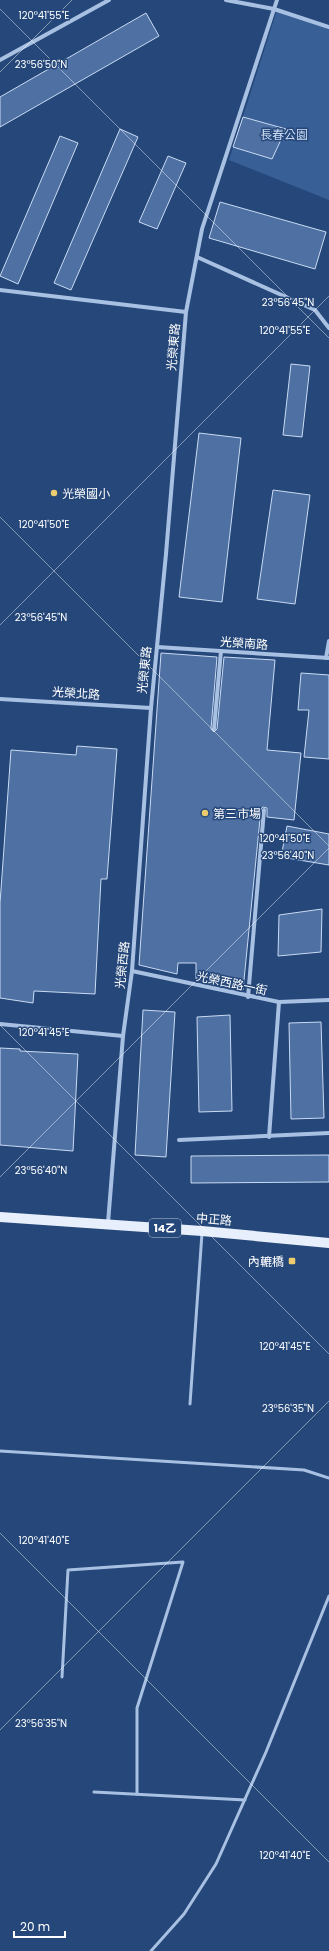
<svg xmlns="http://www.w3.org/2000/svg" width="329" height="1951" font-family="Poppins,'Noto Sans TC',sans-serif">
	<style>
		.green { fill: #396096 }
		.building { fill: #4e70a3; stroke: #cadbf3 }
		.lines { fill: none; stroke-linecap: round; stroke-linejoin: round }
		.service { stroke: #a8c1e3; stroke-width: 3 }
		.minor { stroke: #a8c1e3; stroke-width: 4 }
		.primary { stroke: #e7effc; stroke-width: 10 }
		.ticks { fill: none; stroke: #fff; stroke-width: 1; stroke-opacity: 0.45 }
		.poi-dot { fill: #eccc6d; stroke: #254779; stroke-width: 1.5 }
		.labels { text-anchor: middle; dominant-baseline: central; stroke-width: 3; stroke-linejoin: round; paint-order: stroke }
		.shield { fill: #254779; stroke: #bec8d7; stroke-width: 1 }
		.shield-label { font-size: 11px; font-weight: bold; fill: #fff }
		.park-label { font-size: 12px; fill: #cadbf3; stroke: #254779 }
		.street-label { font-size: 12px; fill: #fff; stroke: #254779 }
		.poi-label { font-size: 12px; fill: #fff; stroke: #254779; text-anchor: start }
		.ticks-label { font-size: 10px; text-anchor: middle; fill: #fff; stroke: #254779; stroke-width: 3; stroke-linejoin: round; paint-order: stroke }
	</style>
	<rect width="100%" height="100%" fill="#254779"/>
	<polygon class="green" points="277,10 329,27 329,200 229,160"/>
	<g class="building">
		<polygon points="146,13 159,36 0,127 0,97"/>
		<polygon points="243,117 286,129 272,159 233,147"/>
		<polygon points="120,129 138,137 71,290 54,283"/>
		<polygon points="60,136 78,143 18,284 0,276"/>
		<polygon points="168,156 186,163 157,229 139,222"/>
		<polygon points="220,202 326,232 315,269 209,238"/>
		<polygon points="291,364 310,366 302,437 283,435"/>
		<polygon points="199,433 241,438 222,602 179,597"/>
		<polygon points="273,490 310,495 295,604 257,599"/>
		<polygon points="161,653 217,657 211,729 214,732 217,729 224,657 275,660 267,750 301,753 294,820 267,817 267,808 263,807 261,809 243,990 196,979 196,963 178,963 177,974 139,965"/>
		<polygon points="301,673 329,675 329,759 304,757 309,710 298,710"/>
		<polygon points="77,746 117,749 107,879 101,879 95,994 34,991 33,1003 0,998 0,903 11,750 76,755"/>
		<polygon points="287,826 329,834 329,865 281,857"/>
		<polygon points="322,909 321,952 278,956 279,915"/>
		<polygon points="143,1010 175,1012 166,1157 135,1155"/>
		<polygon points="230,1015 232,1111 199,1112 197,1017"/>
		<polygon points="321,1022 324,1118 291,1119 289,1023"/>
		<polygon points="0,1048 20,1049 20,1051 78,1054 73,1151 0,1145"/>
		<polygon points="329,1155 329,1182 191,1183 191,1156"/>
	</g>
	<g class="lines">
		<g class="service">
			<polyline points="190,1404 202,1233"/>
			<polyline points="0,1451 304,1470 329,1478"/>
			<polyline points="62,1677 68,1570 183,1562 137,1708 137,1794"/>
			<polyline points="94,1792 245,1800"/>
			<polyline points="151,1951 184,1914 216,1864 266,1752 329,1596"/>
		</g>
		<g class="minor">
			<polyline points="226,0 274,9 329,27"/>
			<polyline points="0,60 109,0"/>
			<polyline points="197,257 315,310 329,328"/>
			<polyline points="0,290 186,312"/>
			<polyline points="157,647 329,658"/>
			<polyline points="326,658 329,641"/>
			<polyline points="0,699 151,708"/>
			<polyline points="214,729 221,651"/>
			<polyline points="132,971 279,1002 329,1000"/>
			<polyline points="248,997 264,810"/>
			<polyline points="0,1024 123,1036"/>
			<polyline points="269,1137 279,1002"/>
			<polyline points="179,1140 329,1133"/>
			<polyline points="108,1223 123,1036 132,971 151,708 166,554 186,312 202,229 277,0"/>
		</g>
		<polyline class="primary" points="0,1217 202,1231 329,1243"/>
	</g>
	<path class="ticks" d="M 0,9 L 329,338M 0,72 L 72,0M 0,517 L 329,846M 0,625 L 329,296M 0,1025 L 329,1354M 0,1177 L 329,848M 0,1533 L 329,1862M 0,1730 L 329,1401"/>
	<g class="poi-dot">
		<circle cx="54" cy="493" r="4"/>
		<circle cx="205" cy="813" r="4"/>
		<rect x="288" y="1257" width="8" height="8" rx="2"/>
	</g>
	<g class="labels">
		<rect class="shield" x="149" y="1219" width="32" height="18" rx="3"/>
		<g class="shield-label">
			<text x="165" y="1228">14乙</text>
		</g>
		<g class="park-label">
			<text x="284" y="134">長春公園</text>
		</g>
		<g class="street-label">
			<text transform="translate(173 347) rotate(-85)">光榮東路</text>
			<text transform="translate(244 643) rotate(4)">光榮南路</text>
			<text transform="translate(144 670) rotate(-84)">光榮東路</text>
			<text transform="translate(76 693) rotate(4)">光榮北路</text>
			<text transform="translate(122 965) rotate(-84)">光榮西路</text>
			<text transform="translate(232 983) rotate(12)">光榮西路一街</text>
			<text transform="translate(214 1219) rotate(5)">中正路</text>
		</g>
		<g class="poi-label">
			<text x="62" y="493">光榮國小</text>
			<text x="213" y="813">第三市場</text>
			<text x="284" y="1261" text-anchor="end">內轆橋</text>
		</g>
	</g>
	<g class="ticks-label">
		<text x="44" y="19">120°41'55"E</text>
		<text x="41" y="68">23°56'50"N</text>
		<text x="288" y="306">23°56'45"N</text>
		<text x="285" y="334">120°41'55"E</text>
		<text x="44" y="528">120°41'50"E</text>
		<text x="41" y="621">23°56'45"N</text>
		<text x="285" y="842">120°41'50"E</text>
		<text x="288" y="859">23°56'40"N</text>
		<text x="44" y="1036">120°41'45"E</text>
		<text x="41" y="1174">23°56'40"N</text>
		<text x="285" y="1350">120°41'45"E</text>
		<text x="288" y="1412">23°56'35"N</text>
		<text x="44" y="1544">120°41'40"E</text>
		<text x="41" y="1727">23°56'35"N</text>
		<text x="285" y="1859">120°41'40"E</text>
	</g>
	<path d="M14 1931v6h51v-6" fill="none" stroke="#ffffff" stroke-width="2"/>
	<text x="20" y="1931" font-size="12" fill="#ffffff" stroke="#254779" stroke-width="3" paint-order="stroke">20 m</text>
</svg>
